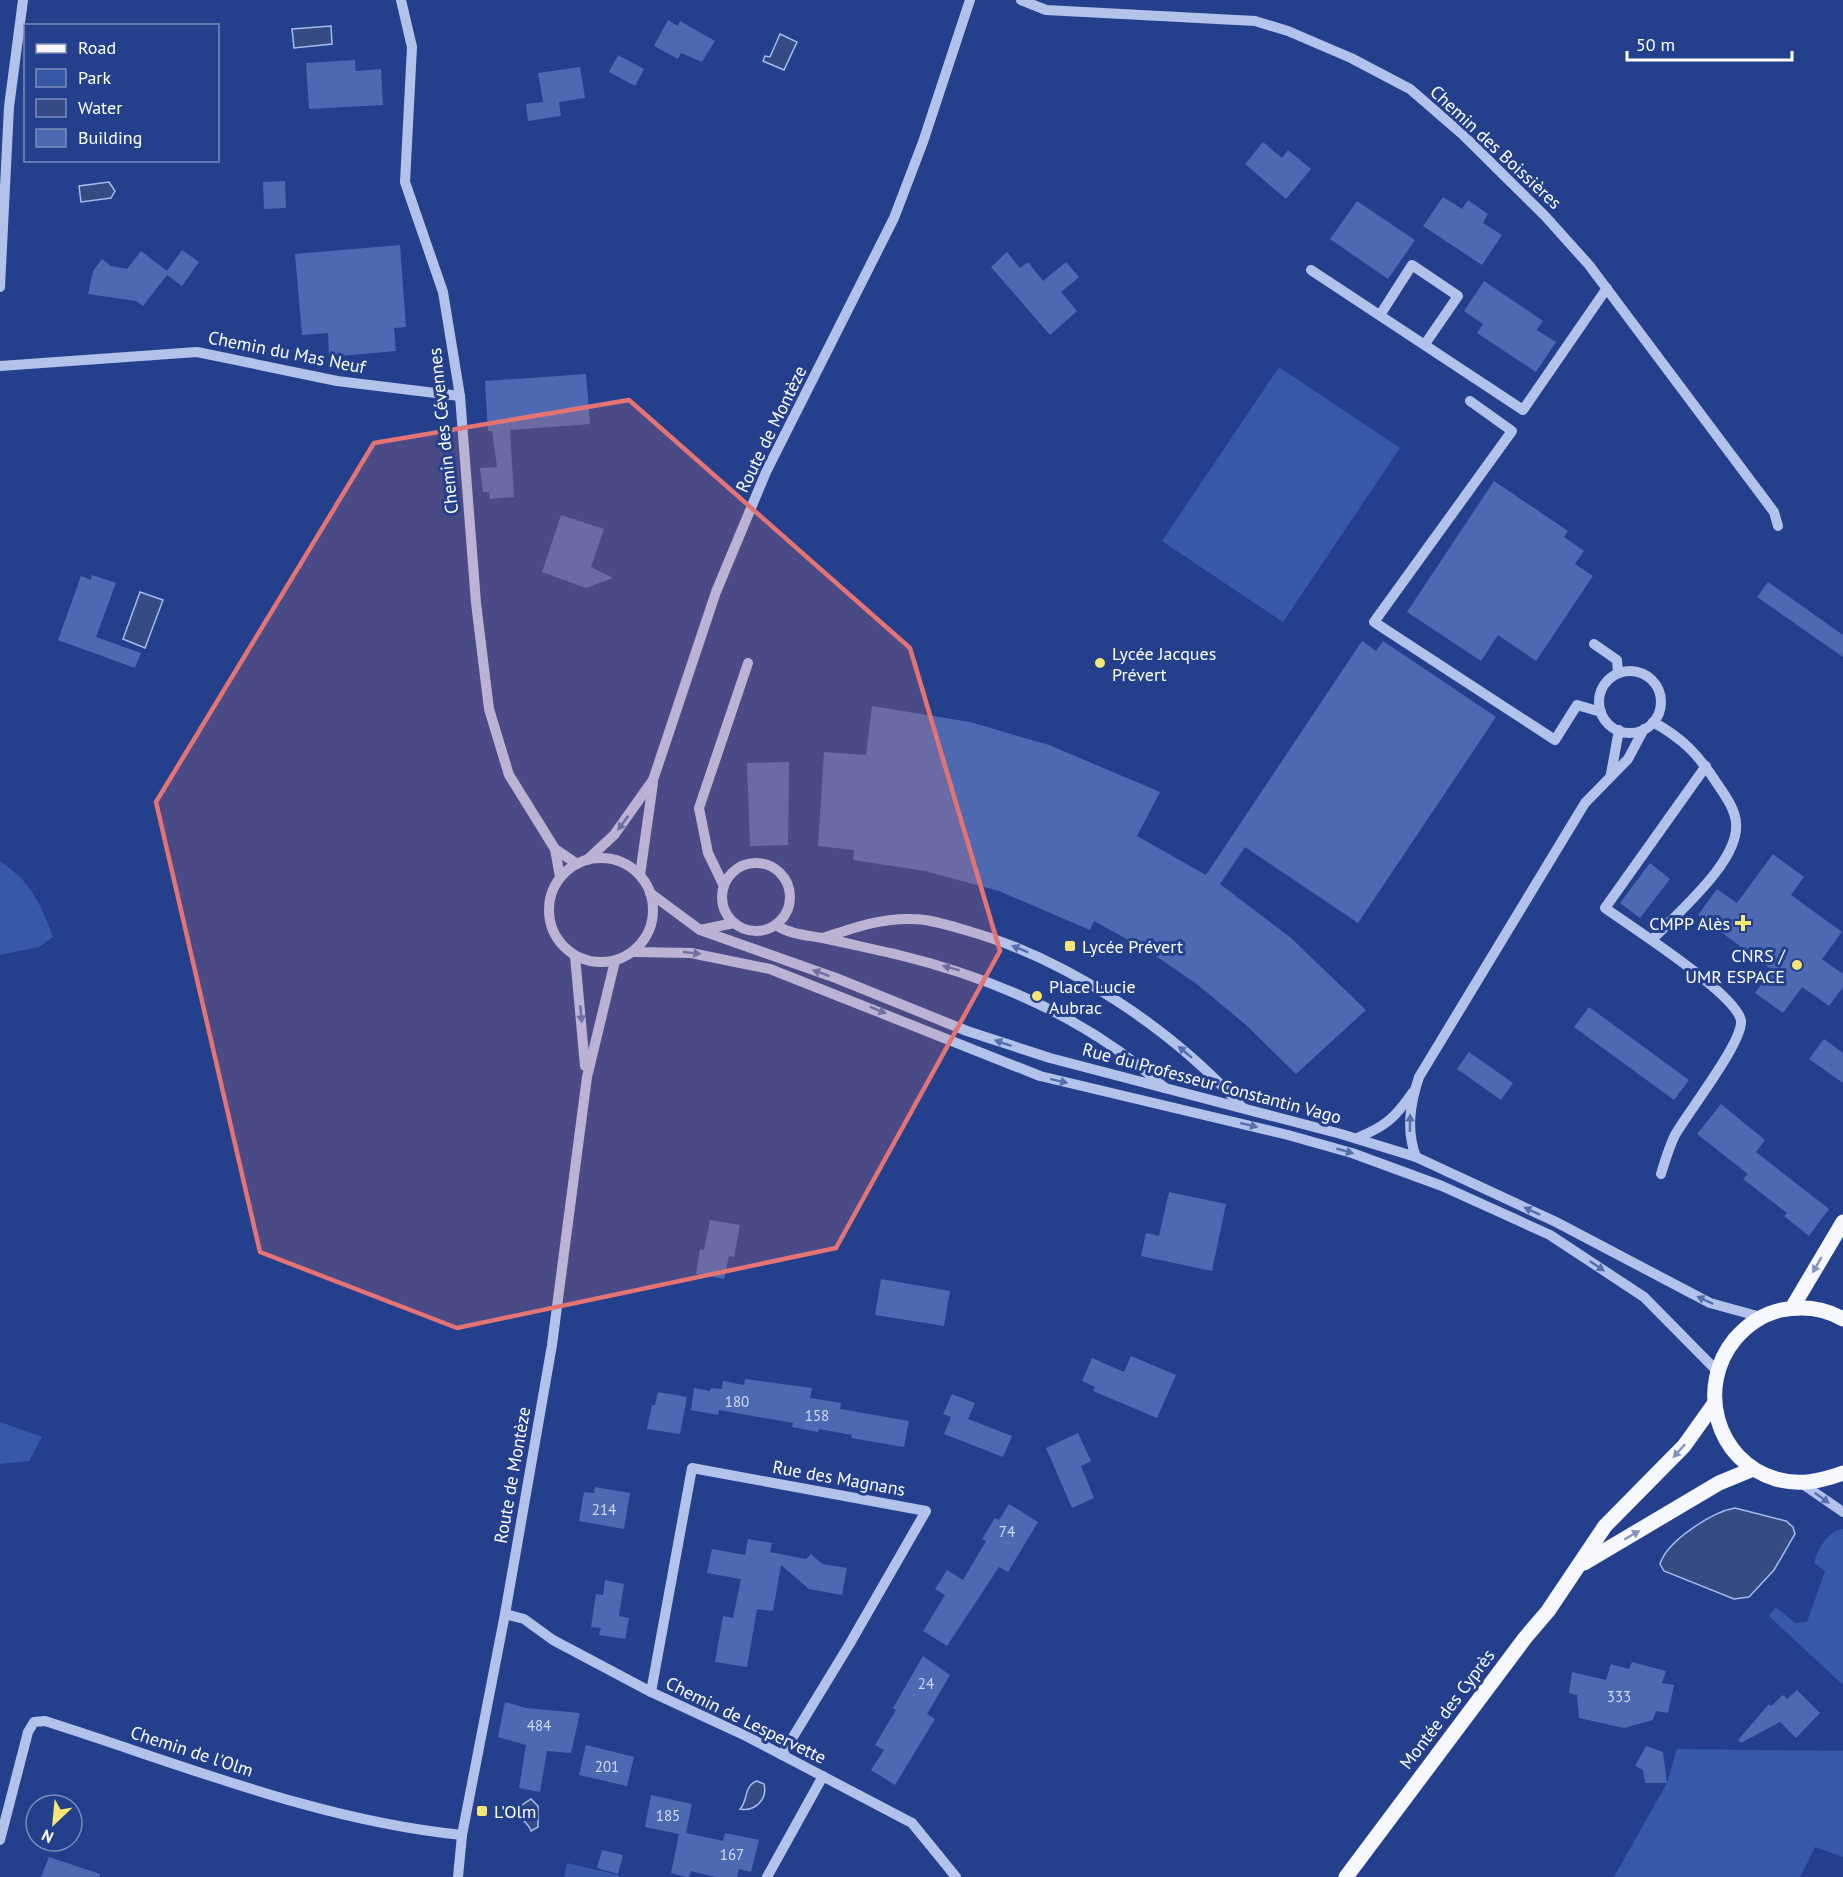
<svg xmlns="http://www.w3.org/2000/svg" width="1843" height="1877" font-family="'PT Sans',sans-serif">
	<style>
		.green { fill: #3858a8 }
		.water { fill: #374b83; stroke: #a6bbeb; stroke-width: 1.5 }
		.building { fill: #4c69b2 }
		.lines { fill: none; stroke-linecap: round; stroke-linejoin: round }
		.minor { stroke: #b2c2eb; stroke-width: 10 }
		.major { stroke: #f6f8fe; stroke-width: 15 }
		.oneway { fill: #566ead }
		.oneway2 { fill: #8293bf }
		.marked { fill: #e47373; fill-opacity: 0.2; stroke: #e47373; stroke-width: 4.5; stroke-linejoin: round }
		.poi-dot { fill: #f5e675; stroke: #24408c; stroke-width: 2 }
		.labels { text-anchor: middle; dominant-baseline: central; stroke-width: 6; stroke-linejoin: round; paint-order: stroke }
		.number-label { font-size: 15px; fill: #d2daec }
		.street-label { font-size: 18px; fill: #fff; stroke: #24408c }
		.poi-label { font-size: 18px; fill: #fff; stroke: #24408c; text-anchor: start }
	</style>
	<rect width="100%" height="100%" fill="#24408c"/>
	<g class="green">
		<polygon points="1279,367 1400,448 1283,622 1162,541"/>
		<path d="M 0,861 C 31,882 40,903 53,937 L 39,947 L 0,955 Z"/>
		<polygon points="0,1422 42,1437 29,1461 0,1464"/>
		<path d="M 1843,1529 L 1843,1685 L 1769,1616 L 1776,1607 L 1795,1623 L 1807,1622 L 1825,1571 L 1814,1563 C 1818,1549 1827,1531 1843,1529 Z"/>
		<polygon points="1677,1749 1843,1751 1843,1857 1815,1847 1800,1877 1614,1877 1667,1783"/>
		<polygon points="567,1863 619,1875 619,1877 564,1877"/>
	</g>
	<g class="water">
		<polygon points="331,26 332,44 294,48 292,29"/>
		<polygon points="780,34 797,42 784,70 763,61 765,56 770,57"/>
		<polygon points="109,182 115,191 111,198 81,202 79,186"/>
		<polygon points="140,592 163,600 145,648 123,639"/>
		<path d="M 1735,1508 L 1786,1521 L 1793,1527 L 1795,1534 L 1774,1570 L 1749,1597 L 1734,1599 L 1664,1571 L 1660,1564 C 1667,1541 1712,1512 1735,1508 Z"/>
		<path d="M 757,1781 L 764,1784 C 768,1800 754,1812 740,1809 C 748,1801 744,1785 757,1781 Z"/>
		<path d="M 531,1799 L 538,1806 L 538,1827 L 531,1831 C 529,1823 519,1821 519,1807 Z"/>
	</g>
	<g class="building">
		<polygon points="668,20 678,26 680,21 715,41 702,62 681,53 678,59 654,46"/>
		<polygon points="618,55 644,69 635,86 609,72"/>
		<polygon points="355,60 356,71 381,69 383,105 309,109 306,63"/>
		<polygon points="580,67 585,98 559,102 561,116 528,121 526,104 543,102 538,73"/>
		<polygon points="1263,142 1282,158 1288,150 1311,169 1286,199 1245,164"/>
		<polygon points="285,181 286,208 264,209 263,182"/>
		<polygon points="1443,197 1462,209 1468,200 1488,214 1483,223 1502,235 1482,265 1423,226"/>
		<polygon points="1357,201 1415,240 1388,279 1330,239"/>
		<polygon points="400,245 406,327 394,328 396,351 329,357 328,333 302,335 295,254"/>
		<polygon points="182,250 199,262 182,286 167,275 143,306 136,301 88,294 93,271 102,259 111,266 127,269 141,251 167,271"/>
		<polygon points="1007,252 1020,268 1028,262 1043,281 1066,262 1079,277 1061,292 1077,311 1050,335 991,267"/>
		<polygon points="1484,281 1543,321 1537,330 1556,342 1536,372 1477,333 1483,324 1464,311"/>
		<polygon points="586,374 590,424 510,430 514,497 490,499 489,492 483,492 480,468 497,467 492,431 488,431 485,381"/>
		<polygon points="1494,481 1568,531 1564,537 1584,551 1575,564 1593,576 1536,661 1498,635 1481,661 1407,612"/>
		<polygon points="561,515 604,529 591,567 613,578 586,588 542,572"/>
		<polygon points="92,575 116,583 96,637 141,653 135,668 58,640 81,576 91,580"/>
		<polygon points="1768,582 1843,635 1843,657 1757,597"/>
		<polygon points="1362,641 1376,651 1383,641 1496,717 1358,923 1245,847 1220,884 1291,938 1366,1010 1296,1074 1246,1025 1198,985 1150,952 1094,921 1090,930 999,891 925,871 853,860 854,850 818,846 824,752 866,755 872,706 970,722 1049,745 1160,792 1137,836 1206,875"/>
		<polygon points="789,762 788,845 750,846 747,763"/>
		<polygon points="1773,854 1804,877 1791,895 1842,932 1822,959 1843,974 1843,987 1829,1006 1802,987 1783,1013 1755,993 1772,970 1698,915 1717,889 1737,903"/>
		<polygon points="1650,863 1670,879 1640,918 1620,903"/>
		<polygon points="1589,1007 1689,1080 1674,1100 1574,1027"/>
		<polygon points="1824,1039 1843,1053 1843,1083 1809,1059"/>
		<polygon points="1469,1052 1513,1083 1501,1100 1457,1069"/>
		<polygon points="1721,1104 1765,1140 1756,1152 1829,1209 1809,1236 1784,1216 1787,1213 1743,1179 1748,1174 1697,1134"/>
		<polygon points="1169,1192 1226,1204 1212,1271 1141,1256 1146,1233 1159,1236"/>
		<polygon points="710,1220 740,1225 734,1257 729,1256 724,1279 696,1274 700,1249 704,1250"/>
		<polygon points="881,1279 950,1291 944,1326 875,1315"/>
		<polygon points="1131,1356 1176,1375 1157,1418 1093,1391 1095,1387 1082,1381 1092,1358 1124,1372"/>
		<polygon points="745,1379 812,1388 810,1398 841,1403 840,1409 909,1421 904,1447 851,1438 852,1435 819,1429 818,1432 792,1427 793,1423 719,1410 718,1415 691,1410 694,1388 710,1391 711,1388 722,1389 723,1381 744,1385"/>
		<polygon points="658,1392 687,1397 680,1434 647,1429 652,1405 655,1405"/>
		<polygon points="952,1394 975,1403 968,1419 1012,1436 1003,1457 944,1434 951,1417 943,1414"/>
		<polygon points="1078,1433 1091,1461 1081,1466 1094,1498 1072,1508 1046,1448"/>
		<polygon points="595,1487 630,1493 624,1529 579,1521 584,1492 594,1493"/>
		<polygon points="1009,1504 1038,1522 1008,1572 999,1567 947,1646 923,1631 945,1595 935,1589 947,1570 963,1580 986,1541 982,1539 995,1518 999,1520"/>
		<polygon points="748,1539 772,1543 770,1552 806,1559 811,1554 822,1564 847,1568 842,1595 809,1589 781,1565 773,1611 757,1609 747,1667 715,1662 723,1616 733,1618 741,1579 707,1573 712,1549 745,1555"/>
		<polygon points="605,1580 624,1584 619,1616 629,1618 625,1639 599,1635 601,1628 591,1627 596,1594 603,1595"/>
		<polygon points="923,1656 950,1675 927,1714 935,1719 895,1785 871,1770 884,1750 875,1745 896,1710 893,1708"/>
		<polygon points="1632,1662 1666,1671 1662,1683 1674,1685 1668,1713 1656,1711 1653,1720 1624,1728 1579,1718 1577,1695 1569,1693 1572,1672 1606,1680 1611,1664 1629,1669"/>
		<polygon points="1797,1690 1820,1713 1796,1738 1780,1722 1741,1743 1738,1740 1769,1704 1771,1706 1783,1695 1787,1699"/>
		<polygon points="505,1702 526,1708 580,1713 571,1753 547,1751 540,1792 519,1788 526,1745 498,1737"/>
		<polygon points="586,1745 634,1757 627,1786 579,1775"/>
		<polygon points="1646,1746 1663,1752 1667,1783 1645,1783 1643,1770 1635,1766"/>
		<polygon points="651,1795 692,1804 686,1833 723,1841 725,1833 759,1840 751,1872 739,1869 737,1877 715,1877 691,1871 689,1877 686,1877 671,1873 679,1834 645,1827"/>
		<polygon points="602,1850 623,1855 618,1874 597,1868"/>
		<polygon points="49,1857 100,1874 100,1877 41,1877"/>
	</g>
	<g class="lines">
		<g class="minor">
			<polyline points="401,0 412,47 405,182 443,292 460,396 476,603 489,709 509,775 555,849 577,864"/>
			<polyline points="1021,0 1046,10 1255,21 1288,31 1351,58 1410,89 1462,134 1545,216 1589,265 1774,512 1778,526"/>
			<polyline points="1311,270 1523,410 1607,288"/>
			<polyline points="0,287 9,107 23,0"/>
			<polyline points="1380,315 1412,265 1458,296 1425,344"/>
			<polyline points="0,366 197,352 337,381 460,396"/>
			<polyline points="1470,401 1512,431 1374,622 1555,740 1577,705 1601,712"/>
			<polyline points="1594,644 1617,660 1618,673"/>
			<circle cx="1630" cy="702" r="31"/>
			<polyline points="1611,774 1619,730"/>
			<polyline points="555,849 560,877"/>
			<circle cx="601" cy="910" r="52"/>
			<polyline points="587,860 614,835 653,780 716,592 766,472 894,218 923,142 970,0"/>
			<circle cx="756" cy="897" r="34"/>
			<polyline points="640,875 653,783"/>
			<polyline points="724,886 708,853 699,808 748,663"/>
			<polyline points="650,893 700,930 836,978 967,1031 1050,1058 1341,1134 1416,1157 1556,1222 1710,1303 1761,1317"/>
			<path d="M 776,925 C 791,935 806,935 823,938 C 847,943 871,949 895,954 C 995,978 1088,1018 1165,1088"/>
			<polyline points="700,930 734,923"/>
			<path d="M 823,938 C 853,928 880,918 912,919 C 929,919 948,925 965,930 C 1066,958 1172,1029 1242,1107"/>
			<path d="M 1652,940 C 1677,913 1740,861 1736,823 C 1735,808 1724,794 1716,782 C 1698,754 1682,738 1653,722"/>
			<polyline points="634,952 691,953 770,969 1040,1076 1288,1135 1352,1153 1442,1186 1550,1235 1644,1297 1717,1371"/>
			<polyline points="575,956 585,1066"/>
			<path d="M 1357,1138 C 1386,1126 1395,1118 1413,1092"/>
			<path d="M 1416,1157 C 1406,1130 1410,1104 1419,1077 L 1585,803 L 1628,759 L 1644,729"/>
			<path d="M 1661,1174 C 1665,1161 1669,1147 1675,1135 C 1688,1112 1743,1042 1741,1021 C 1738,995 1630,926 1605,908 L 1706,766"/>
			<polyline points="1801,1483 1843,1512"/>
			<polyline points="505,1614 524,1619 553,1640 651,1692 746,1736 912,1823 956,1877"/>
			<polyline points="651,1692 692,1468 926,1511 849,1645 782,1755"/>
			<path d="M 0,1840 L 28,1732 L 34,1722 L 45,1721 C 181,1764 319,1821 462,1835"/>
			<polyline points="458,1877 462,1835 505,1614 552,1345 587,1077 615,961"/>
			<polyline points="767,1877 823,1776"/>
		</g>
		<g class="major">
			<polyline points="1792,1308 1843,1222"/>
			<path d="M 1843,1319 C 1824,1308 1802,1306 1781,1310 C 1763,1314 1747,1325 1735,1339 C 1696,1386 1715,1461 1776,1479 C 1799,1486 1821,1481 1843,1473"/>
			<polyline points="1584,1563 1719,1483 1753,1469"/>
			<polyline points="1346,1877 1525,1638 1548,1611 1605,1526 1684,1446 1714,1404"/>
		</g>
	</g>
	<defs><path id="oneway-solid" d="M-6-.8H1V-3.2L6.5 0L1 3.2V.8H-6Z" transform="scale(1.5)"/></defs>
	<g class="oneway">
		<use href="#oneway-solid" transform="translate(623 823) rotate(126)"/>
		<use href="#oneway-solid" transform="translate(1020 949) rotate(-158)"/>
		<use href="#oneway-solid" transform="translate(692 953) rotate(6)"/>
		<use href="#oneway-solid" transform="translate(951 968) rotate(-165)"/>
		<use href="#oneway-solid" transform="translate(821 973) rotate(-160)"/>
		<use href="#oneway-solid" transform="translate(878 1010) rotate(22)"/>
		<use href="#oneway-solid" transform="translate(581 1014) rotate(85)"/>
		<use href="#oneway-solid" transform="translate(1003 1043) rotate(-161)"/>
		<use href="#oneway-solid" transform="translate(1185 1052) rotate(-140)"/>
		<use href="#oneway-solid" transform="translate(1059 1081) rotate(14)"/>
		<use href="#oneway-solid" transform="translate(1410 1123) rotate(-89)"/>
		<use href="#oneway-solid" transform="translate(1249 1125) rotate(13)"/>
		<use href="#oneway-solid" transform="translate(1345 1151) rotate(16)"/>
		<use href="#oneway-solid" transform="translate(1532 1211) rotate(-155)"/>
		<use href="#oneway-solid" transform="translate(1597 1266) rotate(34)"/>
		<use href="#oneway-solid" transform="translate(1705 1300) rotate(-155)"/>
		<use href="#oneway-solid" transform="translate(1822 1498) rotate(36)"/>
	</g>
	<g class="oneway2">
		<use href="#oneway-solid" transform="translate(1817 1265) rotate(120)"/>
		<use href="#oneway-solid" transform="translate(1679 1451) rotate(132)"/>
		<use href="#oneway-solid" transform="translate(1632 1535) rotate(-30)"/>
	</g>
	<path class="marked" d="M 629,400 L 910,648 L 1000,951 L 836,1248 L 457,1328 L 260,1252 L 156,802 L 374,443 Z"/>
	<g class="poi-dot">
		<circle cx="1100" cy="663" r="6"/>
		<path d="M1740 914h6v6h6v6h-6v6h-6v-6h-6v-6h6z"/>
		<rect x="1064" y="940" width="12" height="12" rx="3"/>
		<circle cx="1797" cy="965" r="6"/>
		<circle cx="1037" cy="996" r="6"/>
		<rect x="476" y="1805" width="12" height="12" rx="3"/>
	</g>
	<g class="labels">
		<g class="number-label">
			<text x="737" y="1401">180</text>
			<text x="817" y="1415">158</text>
			<text x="604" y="1509">214</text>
			<text x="1007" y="1531">74</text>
			<text x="926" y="1683">24</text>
			<text x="1619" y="1696">333</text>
			<text x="539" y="1725">484</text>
			<text x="607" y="1766">201</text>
			<text x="668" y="1815">185</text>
			<text x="732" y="1854">167</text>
		</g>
		<g class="street-label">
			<text transform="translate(1496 147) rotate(43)">Chemin des Boissières</text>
			<text transform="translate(287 352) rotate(11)">Chemin du Mas Neuf</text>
			<text transform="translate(771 429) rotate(-64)">Route de Montèze</text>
			<text transform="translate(443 431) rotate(-96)">Chemin des Cévennes</text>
			<text transform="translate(1212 1083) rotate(15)">Rue du Professeur Constantin Vago</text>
			<text transform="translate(512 1475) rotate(-80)">Route de Montèze</text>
			<text transform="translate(839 1478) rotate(10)">Rue des Magnans</text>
			<text transform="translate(1447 1709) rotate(-53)">Montée des Cyprès</text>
			<text transform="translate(746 1720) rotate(26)">Chemin de Lespervette</text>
			<text transform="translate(192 1751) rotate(18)">Chemin de l'Olm</text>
		</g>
		<g class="poi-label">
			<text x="1112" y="653">Lycée Jacques<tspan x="1112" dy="21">Prévert</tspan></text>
			<text x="1730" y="923" text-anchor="end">CMPP Alès</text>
			<text x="1082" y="946">Lycée Prévert</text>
			<text x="1785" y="955" text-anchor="end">CNRS /<tspan x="1785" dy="21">UMR ESPACE</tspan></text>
			<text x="1049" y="986">Place Lucie<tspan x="1049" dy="21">Aubrac</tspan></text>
			<text x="494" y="1811">L'Olm</text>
		</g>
	</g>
	<rect x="24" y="24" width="195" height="138" fill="#24408c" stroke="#7c8cba" stroke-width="1.5"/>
	<rect x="36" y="44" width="30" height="9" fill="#f6f8fe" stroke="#7c8cba" stroke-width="1.5"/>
	<text x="78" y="54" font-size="18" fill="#ffffff">Road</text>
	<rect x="36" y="69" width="30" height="18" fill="#3858a8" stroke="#7c8cba" stroke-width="1.5"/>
	<text x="78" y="84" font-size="18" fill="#ffffff">Park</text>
	<rect x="36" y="99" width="30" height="18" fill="#374b83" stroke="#7c8cba" stroke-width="1.5"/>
	<text x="78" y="114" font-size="18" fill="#ffffff">Water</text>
	<rect x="36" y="129" width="30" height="18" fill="#4c69b2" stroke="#7c8cba" stroke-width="1.5"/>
	<text x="78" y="144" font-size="18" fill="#ffffff">Building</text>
	<g transform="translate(54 1823) rotate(206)"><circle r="28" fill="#24408c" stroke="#7c8cba" stroke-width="1.5"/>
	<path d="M0-4.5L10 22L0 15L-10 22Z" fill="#f5e675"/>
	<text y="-9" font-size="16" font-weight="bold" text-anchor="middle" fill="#ffffff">N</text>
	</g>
	<path d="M1627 51v9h165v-9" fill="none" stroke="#ffffff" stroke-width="3"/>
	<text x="1636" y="51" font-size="18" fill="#ffffff" stroke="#24408c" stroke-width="4.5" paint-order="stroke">50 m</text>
</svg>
